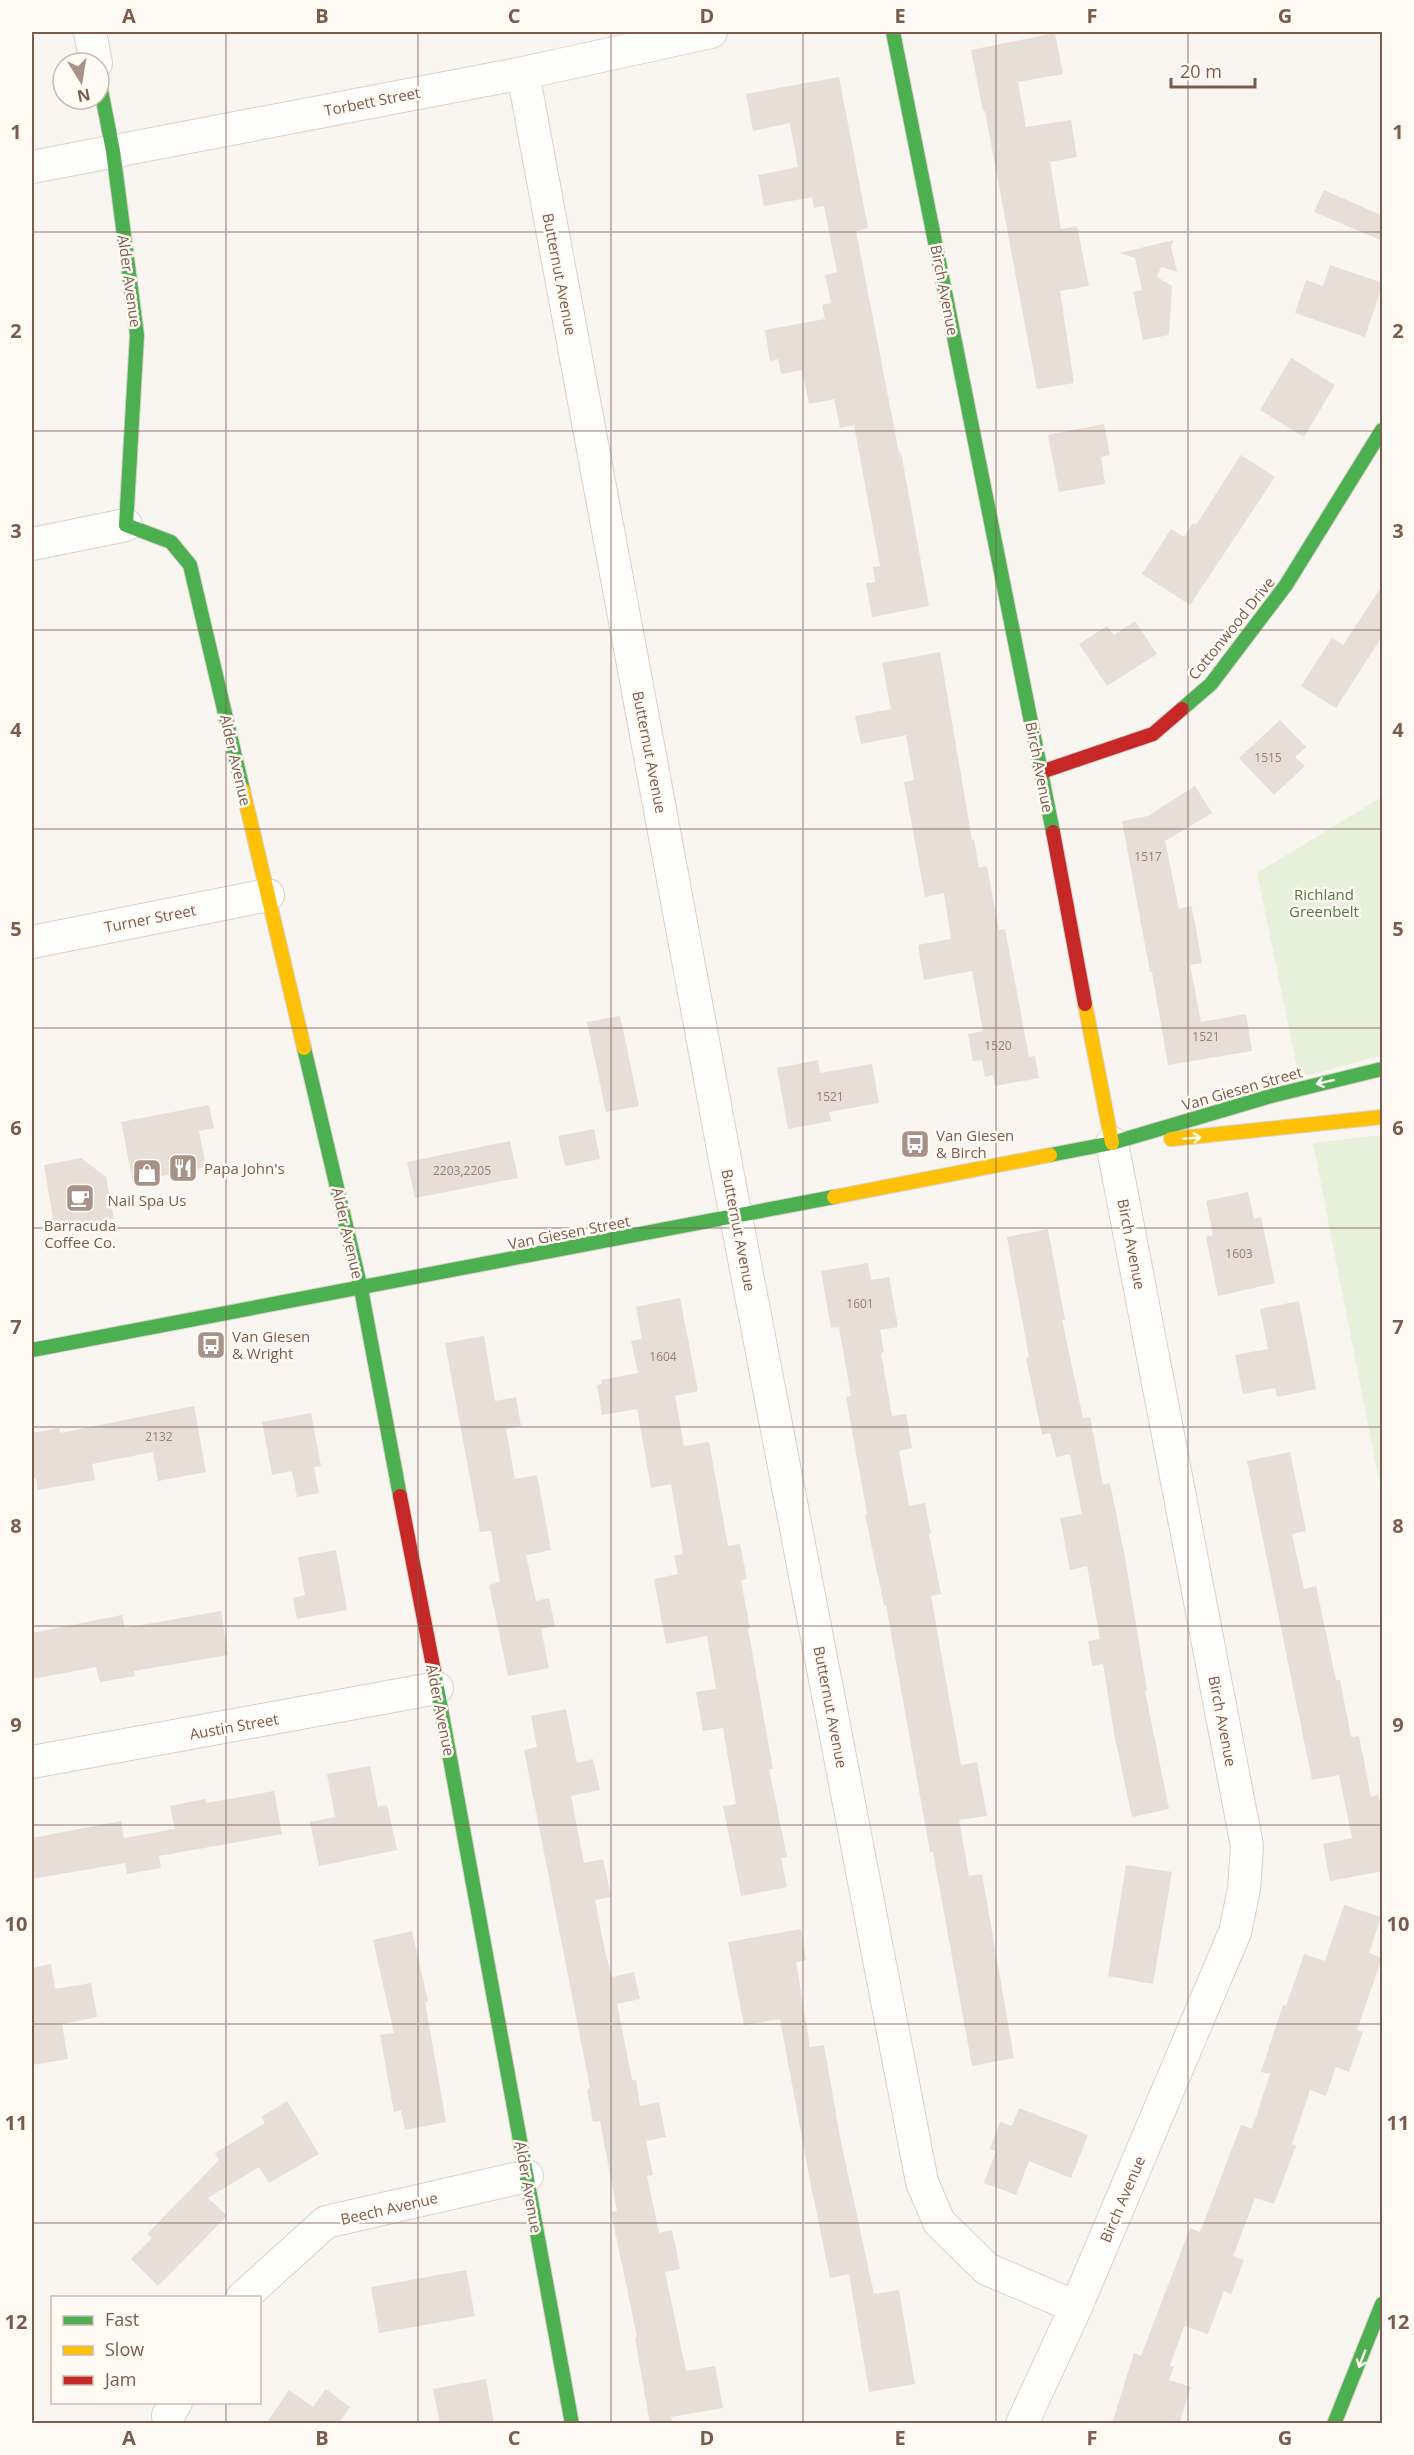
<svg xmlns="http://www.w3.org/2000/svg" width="1414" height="2455" font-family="'Open Sans',sans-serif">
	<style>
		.green { fill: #e7f0db }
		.building { fill: #e6ded7 }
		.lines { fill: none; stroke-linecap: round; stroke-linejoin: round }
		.street-casing { stroke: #d7d1cb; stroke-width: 34 }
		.fast-casing { stroke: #d9d2cb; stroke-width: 16 }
		.slow-casing { stroke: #d9d2cb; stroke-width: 16 }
		.jam-casing { stroke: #d9d2cb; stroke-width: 16 }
		.street { stroke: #fefefd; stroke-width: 32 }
		.fast { stroke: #4caf50; stroke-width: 14 }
		.slow { stroke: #ffc107; stroke-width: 14 }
		.jam { stroke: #c62828; stroke-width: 14 }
		.oneway { stroke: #fffaf3 }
		.grid { fill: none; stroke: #7a5c4d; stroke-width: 1.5; stroke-opacity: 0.55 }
		.labels { text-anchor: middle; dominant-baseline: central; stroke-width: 5; stroke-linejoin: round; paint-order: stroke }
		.number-label { font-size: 12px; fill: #977e72 }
		.street-label { font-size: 15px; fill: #7a5c4d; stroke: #fffaf3 }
		.park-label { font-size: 15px; fill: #537a41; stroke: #fffaf3 }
		.poi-label { font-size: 15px; fill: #7a5c4d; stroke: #fffaf3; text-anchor: start }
		.neatline { fill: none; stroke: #7a5c4d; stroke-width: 2 }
		.grid-label { font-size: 20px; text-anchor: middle; font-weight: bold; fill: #7a5c4d }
	</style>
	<rect width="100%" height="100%" fill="#f9f5f0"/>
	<g class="green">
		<polygon points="1382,797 1382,1055 1307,1076 1297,1067 1257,873"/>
		<polygon points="1382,1135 1382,1496 1313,1143"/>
	</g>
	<g class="building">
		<polygon points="1055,33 1063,74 1018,82 1026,127 1071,120 1077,157 1050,162 1061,229 1077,226 1089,286 1060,291 1074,383 1037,389 985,111 983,111 971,50"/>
		<polygon points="839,77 868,228 856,231 899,453 901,452 929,606 872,617 866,583 875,582 873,567 880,566 854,425 840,428 834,399 809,404 802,370 781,374 778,359 770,361 765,330 825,319 822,305 831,303 825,275 837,272 824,206 814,208 812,197 764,206 758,175 798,167 790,123 753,131 746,94"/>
		<polygon points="1324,190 1383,216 1383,241 1314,212"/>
		<polygon points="1174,240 1171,246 1177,272 1161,267 1157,277 1172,286 1169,335 1143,340 1133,292 1142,290 1135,258 1120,253"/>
		<polygon points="1330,265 1383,283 1365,337 1295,313 1306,280 1323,286"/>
		<polygon points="1291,358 1335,385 1304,437 1260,410"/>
		<polygon points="1104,424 1110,455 1101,457 1105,484 1059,492 1048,435"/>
		<polygon points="1241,455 1275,477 1190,605 1142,574 1171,529 1184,537 1193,523 1196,525"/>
		<polygon points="1383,584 1383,635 1336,708 1301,686 1332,638 1343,645"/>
		<polygon points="1135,621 1157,654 1107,686 1079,644 1107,626 1114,635"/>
		<polygon points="940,652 972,840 974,840 979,868 987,866 999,930 1005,929 1029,1057 1035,1056 1039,1078 995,1086 993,1075 985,1077 982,1060 973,1061 968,1034 983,1031 972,971 924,980 918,945 951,939 944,893 925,897 904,782 914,780 906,735 861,744 855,716 891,709 882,663"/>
		<polygon points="1280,720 1306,747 1295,757 1305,766 1274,795 1239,758"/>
		<polygon points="1195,786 1212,813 1165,841 1179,909 1191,906 1194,918 1202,963 1190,965 1201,1022 1246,1014 1252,1051 1168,1065 1152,972 1150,972 1122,821 1148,816"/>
		<polygon points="620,1016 639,1106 606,1112 587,1022"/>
		<polygon points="818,1060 820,1073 872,1064 879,1103 829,1112 831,1121 788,1129 777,1068"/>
		<polygon points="209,1105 214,1128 199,1131 206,1167 133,1182 121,1122"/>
		<polygon points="594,1129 600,1159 565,1166 558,1136"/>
		<polygon points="510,1141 518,1178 415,1198 407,1162"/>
		<polygon points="81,1158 106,1177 114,1219 55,1230 44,1165"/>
		<polygon points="1248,1192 1254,1219 1261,1217 1275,1283 1218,1296 1206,1237 1213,1235 1206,1201"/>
		<polygon points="1048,1229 1065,1320 1062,1320 1083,1418 1090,1417 1103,1485 1110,1483 1125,1558 1147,1691 1145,1691 1169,1809 1132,1817 1114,1733 1103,1664 1092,1666 1088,1641 1100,1639 1087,1566 1070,1570 1060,1518 1082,1514 1070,1454 1056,1457 1050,1433 1042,1435 1026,1358 1029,1357 1007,1237"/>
		<polygon points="868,1263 871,1280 889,1277 898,1327 880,1330 884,1352 881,1353 892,1416 906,1414 912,1448 899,1451 909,1506 925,1503 931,1534 929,1534 941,1594 931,1596 961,1765 977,1762 987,1816 959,1820 969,1876 982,1874 1014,2058 972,2066 933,1852 930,1852 886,1605 884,1605 865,1515 867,1514 846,1397 851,1396 839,1327 831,1328 821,1271"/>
		<polygon points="680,1298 698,1391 675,1396 684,1446 709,1442 728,1546 740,1544 747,1579 741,1580 750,1629 748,1629 773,1769 769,1769 787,1857 781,1858 787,1887 741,1896 723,1806 736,1804 723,1728 703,1731 696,1692 716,1689 707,1636 666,1644 654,1579 678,1574 674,1556 683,1554 671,1484 651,1488 637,1409 602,1415 597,1385 602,1384 601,1380 638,1373 631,1341 642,1339 636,1307"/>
		<polygon points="1299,1301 1316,1389 1277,1397 1275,1388 1243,1394 1235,1355 1268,1349 1260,1309"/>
		<polygon points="484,1336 495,1401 516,1397 521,1426 506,1429 515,1479 537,1475 551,1550 526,1555 536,1601 549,1598 555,1626 541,1629 549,1668 508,1676 489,1585 500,1582 491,1531 480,1532 445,1343"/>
		<polygon points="194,1406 206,1472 158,1481 153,1452 92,1464 95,1480 38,1490 36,1478 32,1478 32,1433 59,1428 60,1433"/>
		<polygon points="311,1413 321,1466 314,1467 319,1493 297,1497 292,1471 272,1475 262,1422"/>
		<polygon points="1290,1452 1306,1531 1292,1534 1304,1589 1316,1586 1336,1680 1340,1680 1351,1737 1359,1736 1371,1797 1378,1795 1383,1814 1383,1871 1330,1881 1323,1844 1352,1838 1339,1775 1312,1780 1247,1461"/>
		<polygon points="336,1550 347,1610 297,1619 293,1598 305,1595 298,1557"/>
		<polygon points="221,1611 228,1655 134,1671 135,1676 100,1682 96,1667 32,1679 32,1633 122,1615 125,1628"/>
		<polygon points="566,1709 577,1763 593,1759 600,1790 571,1796 584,1863 603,1859 611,1897 595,1900 605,1951 612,1977 634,1972 640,1999 617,2004 632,2080 636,2080 640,2106 659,2102 666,2137 646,2141 653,2175 647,2176 659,2233 672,2230 680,2269 665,2272 686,2371 715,2366 723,2408 671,2417 672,2424 650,2424 635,2338 637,2337 611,2212 617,2211 600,2121 593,2122 587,2089 590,2088 524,1750 537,1747 531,1716"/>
		<polygon points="370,1766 378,1807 387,1805 397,1850 319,1866 310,1822 335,1817 327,1774"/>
		<polygon points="274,1791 282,1834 159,1856 161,1868 127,1874 125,1863 32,1879 32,1838 121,1821 124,1838 175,1829 170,1806 205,1799 206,1803"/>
		<polygon points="1126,1865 1172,1872 1153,1984 1108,1976"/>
		<polygon points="1344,1905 1381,1917 1369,1953 1382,1958 1357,2030 1363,2032 1349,2072 1336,2067 1326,2096 1310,2090 1292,2144 1296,2146 1274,2204 1255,2198 1233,2256 1244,2260 1231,2294 1224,2291 1208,2334 1184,2326 1170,2366 1174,2367 1169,2380 1191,2387 1179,2424 1112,2424 1134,2353 1141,2356 1190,2228 1200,2232 1241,2125 1252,2129 1270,2074 1261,2072 1283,2005 1286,2006 1304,1954 1325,1961"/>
		<polygon points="801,1929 806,1960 796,1962 810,2047 824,2045 840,2137 874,2294 899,2290 915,2384 869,2392 849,2274 830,2278 809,2176 780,2019 744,2025 728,1942"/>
		<polygon points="412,1931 428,2001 425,2002 446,2122 405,2130 401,2110 394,2112 380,2035 394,2033 373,1940"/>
		<polygon points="51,1964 55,1989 91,1983 97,2017 62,2024 68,2059 32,2065 32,1968"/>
		<polygon points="287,2101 319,2154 269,2183 259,2167 208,2198 227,2216 158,2286 131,2259 152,2238 147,2234 219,2160 215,2153 265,2123 261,2117"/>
		<polygon points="1019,2108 1088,2135 1071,2178 1029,2161 1016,2195 984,2183 996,2151 990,2149 1000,2122 1012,2126"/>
		<polygon points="466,2270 475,2316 379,2333 371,2287"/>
		<polygon points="486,2379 494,2424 440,2424 433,2389"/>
		<polygon points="326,2389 350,2407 338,2424 266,2424 289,2390 313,2407"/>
	</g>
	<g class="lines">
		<g class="street-casing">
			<g id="street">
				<polyline points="90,32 96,63"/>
				<polyline points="523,73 730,1186 922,2182 939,2222 987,2269 1076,2307"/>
				<polyline points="32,167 523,73 711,32"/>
				<polyline points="32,544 126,525"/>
				<polyline points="32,942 268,895"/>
				<polyline points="32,1762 437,1688"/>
				<polyline points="242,2298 326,2222 527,2176"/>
				<polyline points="168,2416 176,2402"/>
				<polyline points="1022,2424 1076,2307 1235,1932 1244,1889 1247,1846 1112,1143"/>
			</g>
		</g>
		<g class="fast-casing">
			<g id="fast">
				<polyline points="893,32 1053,832"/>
				<polyline points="99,80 113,151 137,335 126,525 171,542 190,565 243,790"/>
				<polyline points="1182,709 1211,684 1286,585 1382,430"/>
				<polyline points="304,1048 361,1289 400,1496"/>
				<polyline points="1050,1155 1112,1143 1271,1096 1382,1069"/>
				<polyline points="32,1350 834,1197"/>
				<polyline points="434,1671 572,2424"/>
				<polyline points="1334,2424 1382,2304"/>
			</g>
		</g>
		<g class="slow-casing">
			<g id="slow">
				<polyline points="243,790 304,1048"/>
				<polyline points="1085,1004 1112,1143"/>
				<polyline points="1171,1139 1382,1117"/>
				<polyline points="834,1197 1050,1155"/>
			</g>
		</g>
		<g class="jam-casing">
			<g id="jam">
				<polyline points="1041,772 1153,734 1182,709"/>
				<polyline points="1053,832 1085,1004"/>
				<polyline points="400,1496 434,1671"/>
			</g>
		</g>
		<use href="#street" class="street"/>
		<use href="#fast" class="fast"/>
		<use href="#slow" class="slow"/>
		<use href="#jam" class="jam"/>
	</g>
	<defs><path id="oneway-shaft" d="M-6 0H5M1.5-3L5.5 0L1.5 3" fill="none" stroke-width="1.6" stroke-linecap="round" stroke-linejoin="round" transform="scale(1.5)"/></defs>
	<g class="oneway">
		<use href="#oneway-shaft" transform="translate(1325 1082) rotate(167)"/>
		<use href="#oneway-shaft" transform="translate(1192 1138) rotate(-5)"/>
		<use href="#oneway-shaft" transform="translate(1362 2359) rotate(111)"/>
	</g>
	<path class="grid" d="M 226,32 L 226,2298M 418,32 L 418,2424M 611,32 L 611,2424M 803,32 L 803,2424M 996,32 L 996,2424M 1188,32 L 1188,2424M 32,232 L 1382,232M 32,431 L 1382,431M 32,630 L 1382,630M 32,829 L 1382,829M 32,1028 L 1382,1028M 32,1228 L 1382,1228M 32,1427 L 1382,1427M 32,1626 L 1382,1626M 32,1825 L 1382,1825M 32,2024 L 1382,2024M 32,2223 L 1382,2223M 226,2402 L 226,2424"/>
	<defs>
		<g id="bus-square" transform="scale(1.5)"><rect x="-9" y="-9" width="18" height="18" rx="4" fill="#a69286" stroke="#fffaf3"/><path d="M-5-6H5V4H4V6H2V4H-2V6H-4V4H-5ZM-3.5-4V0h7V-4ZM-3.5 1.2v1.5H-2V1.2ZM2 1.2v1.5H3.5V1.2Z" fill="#fff"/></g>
		<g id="restaurant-square" transform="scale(1.5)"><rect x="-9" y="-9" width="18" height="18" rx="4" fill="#a69286" stroke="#fffaf3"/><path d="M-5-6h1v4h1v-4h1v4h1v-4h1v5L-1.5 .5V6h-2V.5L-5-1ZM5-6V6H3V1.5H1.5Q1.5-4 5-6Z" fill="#fff"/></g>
		<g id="shop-square" transform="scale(1.5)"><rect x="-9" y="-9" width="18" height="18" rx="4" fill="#a69286" stroke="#fffaf3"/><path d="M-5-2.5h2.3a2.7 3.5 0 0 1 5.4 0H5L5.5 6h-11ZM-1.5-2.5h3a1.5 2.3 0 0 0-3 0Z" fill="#fff"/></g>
		<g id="cafe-square" transform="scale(1.5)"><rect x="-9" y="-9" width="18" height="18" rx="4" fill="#a69286" stroke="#fffaf3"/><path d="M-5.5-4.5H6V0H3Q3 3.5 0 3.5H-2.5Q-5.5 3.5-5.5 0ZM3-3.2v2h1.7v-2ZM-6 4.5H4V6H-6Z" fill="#fff"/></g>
	</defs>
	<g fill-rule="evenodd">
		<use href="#bus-square" x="915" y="1144"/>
		<use href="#restaurant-square" x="183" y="1168"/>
		<use href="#shop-square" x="147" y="1173"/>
		<use href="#cafe-square" x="80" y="1198"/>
		<use href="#bus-square" x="211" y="1345"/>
	</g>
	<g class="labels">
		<g class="number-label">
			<text x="1268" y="757">1515</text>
			<text x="1148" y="856">1517</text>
			<text x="1206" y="1036">1521</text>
			<text x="998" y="1045">1520</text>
			<text x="830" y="1096">1521</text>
			<text x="462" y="1170">2203,2205</text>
			<text x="1239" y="1253">1603</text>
			<text x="860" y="1303">1601</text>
			<text x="663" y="1356">1604</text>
			<text x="159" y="1436">2132</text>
		</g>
		<g class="street-label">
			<text transform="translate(372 101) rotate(-11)">Torbett Street</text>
			<text transform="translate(560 274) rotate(79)">Butternut Avenue</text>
			<text transform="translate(130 281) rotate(82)">Alder Avenue</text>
			<text transform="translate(945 290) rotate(79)">Birch Avenue</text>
			<text transform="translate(1231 628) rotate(-51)">Cottonwood Drive</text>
			<text transform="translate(650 752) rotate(79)">Butternut Avenue</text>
			<text transform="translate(236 760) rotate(77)">Alder Avenue</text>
			<text transform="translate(1040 767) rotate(79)">Birch Avenue</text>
			<text transform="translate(150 918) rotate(-11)">Turner Street</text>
			<text transform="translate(1242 1088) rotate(-16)">Van Giesen Street</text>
			<text transform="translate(739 1230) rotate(79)">Butternut Avenue</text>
			<text transform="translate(569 1232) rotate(-11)">Van Giesen Street</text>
			<text transform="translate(348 1233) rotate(77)">Alder Avenue</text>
			<text transform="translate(1132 1244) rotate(79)">Birch Avenue</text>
			<text transform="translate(831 1707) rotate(79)">Butternut Avenue</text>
			<text transform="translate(441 1710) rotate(79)">Alder Avenue</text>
			<text transform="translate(1223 1721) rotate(79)">Birch Avenue</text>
			<text transform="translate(234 1726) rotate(-10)">Austin Street</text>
			<text transform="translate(529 2187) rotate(80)">Alder Avenue</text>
			<text transform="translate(1122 2199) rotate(-67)">Birch Avenue</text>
			<text transform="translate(389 2208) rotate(-13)">Beech Avenue</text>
		</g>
		<g class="park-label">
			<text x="1324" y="894">Richland<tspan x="1324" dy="17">Greenbelt</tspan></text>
		</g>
		<g class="poi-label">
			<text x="936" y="1135">Van Giesen<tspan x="936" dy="17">&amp; Birch</tspan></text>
			<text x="204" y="1168">Papa John's</text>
			<text x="147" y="1200" text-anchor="middle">Nail Spa Us</text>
			<text x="80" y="1225" text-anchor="middle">Barracuda<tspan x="80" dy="17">Coffee Co.</tspan></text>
			<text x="232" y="1336">Van Giesen<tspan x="232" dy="17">&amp; Wright</tspan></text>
		</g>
	</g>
	<rect width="1414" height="2455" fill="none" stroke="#fffaf3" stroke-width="66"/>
	<rect x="51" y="2296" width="210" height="108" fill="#fffaf3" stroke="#cabbb1" stroke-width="1.5"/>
	<rect x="63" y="2316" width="30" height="9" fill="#4caf50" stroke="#cabbb1" stroke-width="1.5"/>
	<text x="105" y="2326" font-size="18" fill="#7a5c4d">Fast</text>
	<rect x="63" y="2346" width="30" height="9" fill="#ffc107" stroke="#cabbb1" stroke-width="1.5"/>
	<text x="105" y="2356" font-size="18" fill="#7a5c4d">Slow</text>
	<rect x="63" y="2376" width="30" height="9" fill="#c62828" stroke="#cabbb1" stroke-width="1.5"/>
	<text x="105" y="2386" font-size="18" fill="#7a5c4d">Jam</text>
	<g transform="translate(81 81) rotate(169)"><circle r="28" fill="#fffaf3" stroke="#cabbb1" stroke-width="1.5"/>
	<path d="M0-4.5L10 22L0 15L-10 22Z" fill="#a69286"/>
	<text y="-9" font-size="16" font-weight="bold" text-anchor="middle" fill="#7a5c4d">N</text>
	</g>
	<path d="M1171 78v9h84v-9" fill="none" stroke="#7a5c4d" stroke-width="3"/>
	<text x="1180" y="78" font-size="18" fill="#7a5c4d" stroke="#fffaf3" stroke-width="4.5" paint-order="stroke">20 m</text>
	<rect x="33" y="33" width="1348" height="2389" class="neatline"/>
	<g class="grid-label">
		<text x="129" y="23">A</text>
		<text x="322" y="23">B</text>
		<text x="514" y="23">C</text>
		<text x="707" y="23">D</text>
		<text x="900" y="23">E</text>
		<text x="1092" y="23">F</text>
		<text x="1285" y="23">G</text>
		<text x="16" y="139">1</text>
		<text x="1398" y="139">1</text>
		<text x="16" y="338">2</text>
		<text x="1398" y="338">2</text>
		<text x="16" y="538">3</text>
		<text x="1398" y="538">3</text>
		<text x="16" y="737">4</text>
		<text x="1398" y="737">4</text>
		<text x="16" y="936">5</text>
		<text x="1398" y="936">5</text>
		<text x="16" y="1135">6</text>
		<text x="1398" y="1135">6</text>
		<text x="16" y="1334">7</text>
		<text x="1398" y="1334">7</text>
		<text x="16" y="1533">8</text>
		<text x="1398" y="1533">8</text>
		<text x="16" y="1732">9</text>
		<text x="1398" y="1732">9</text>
		<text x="16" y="1931">10</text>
		<text x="1398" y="1931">10</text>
		<text x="16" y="2130">11</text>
		<text x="1398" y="2130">11</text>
		<text x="16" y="2329">12</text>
		<text x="1398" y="2329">12</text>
		<text x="129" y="2445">A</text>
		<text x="322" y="2445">B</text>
		<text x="514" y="2445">C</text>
		<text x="707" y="2445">D</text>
		<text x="900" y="2445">E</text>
		<text x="1092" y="2445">F</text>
		<text x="1285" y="2445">G</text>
	</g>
</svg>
